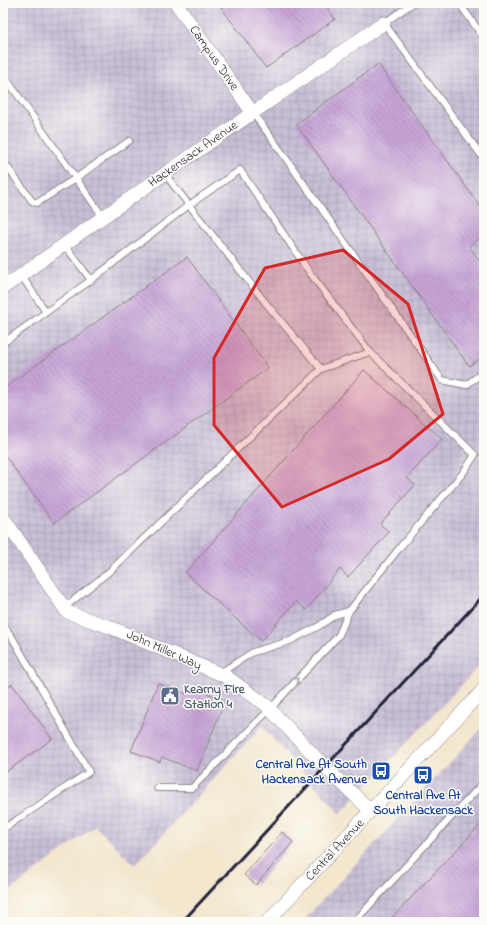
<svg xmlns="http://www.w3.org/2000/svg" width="487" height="925" font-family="'Indie Flower',sans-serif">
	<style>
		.industrial { fill: url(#industrial-grid) }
		.building { fill: url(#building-back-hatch) }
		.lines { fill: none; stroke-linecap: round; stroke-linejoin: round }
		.lane-casing { stroke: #8a8484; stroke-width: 8 }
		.street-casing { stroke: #8a8484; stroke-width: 14 }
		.lane { stroke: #fff; stroke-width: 6 }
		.street { stroke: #fff; stroke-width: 13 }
		.rail { stroke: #22223b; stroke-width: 3 }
		.oneway { stroke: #9c9ca7 }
		.marked { fill: #d62828; fill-opacity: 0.2; stroke: #d62828; stroke-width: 3; stroke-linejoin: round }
		.labels { text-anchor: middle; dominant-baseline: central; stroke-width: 3; stroke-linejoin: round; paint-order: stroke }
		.street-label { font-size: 13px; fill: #22223b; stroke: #fdfcf7 }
		.service-label { font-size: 13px; font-weight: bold; fill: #4e5e75; stroke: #fdfcf7; text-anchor: start }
		.transit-label { font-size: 13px; font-weight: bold; fill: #164399; stroke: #fdfcf7; text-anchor: end }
	</style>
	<defs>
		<pattern id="industrial-grid" width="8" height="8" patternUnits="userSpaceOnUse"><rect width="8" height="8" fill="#c9bfd7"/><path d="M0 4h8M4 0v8" fill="none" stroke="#aca4b9"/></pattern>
		<pattern id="building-back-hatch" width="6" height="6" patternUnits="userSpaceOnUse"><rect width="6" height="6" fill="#c7a5d7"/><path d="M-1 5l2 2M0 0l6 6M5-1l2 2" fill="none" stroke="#a186b0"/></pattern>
	</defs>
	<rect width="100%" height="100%" fill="#fdfcf7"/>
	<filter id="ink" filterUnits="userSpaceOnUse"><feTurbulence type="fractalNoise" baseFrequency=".025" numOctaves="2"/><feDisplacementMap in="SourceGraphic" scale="8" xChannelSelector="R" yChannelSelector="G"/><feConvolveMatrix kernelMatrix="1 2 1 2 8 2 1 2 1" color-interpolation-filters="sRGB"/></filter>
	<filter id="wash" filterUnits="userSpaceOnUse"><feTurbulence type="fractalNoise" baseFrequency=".012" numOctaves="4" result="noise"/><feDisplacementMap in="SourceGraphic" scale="16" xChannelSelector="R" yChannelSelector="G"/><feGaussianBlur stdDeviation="0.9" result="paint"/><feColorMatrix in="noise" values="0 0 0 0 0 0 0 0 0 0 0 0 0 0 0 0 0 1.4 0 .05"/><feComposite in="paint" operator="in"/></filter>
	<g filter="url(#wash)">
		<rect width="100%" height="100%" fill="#f3e7ce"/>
		<g class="industrial">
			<polygon points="3,3 484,3 484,661 340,814 262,726 135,865 95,826 3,896"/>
			<polygon points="484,726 484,922 302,922"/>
		</g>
		<g id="blocks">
			<g class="building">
				<polygon points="218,3 324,3 335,19 266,68"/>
				<polygon points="378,64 484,212 484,235 469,246 484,267 484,356 469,366 296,124"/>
				<polygon points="187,257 268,368 54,523 3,453 3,389"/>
				<polygon points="364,370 442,439 407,478 415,485 380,524 389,532 348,577 340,569 306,610 296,601 261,641 185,573"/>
				<polygon points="158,683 186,694 189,686 225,700 197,771 162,757 160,762 131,751"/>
				<polygon points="12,684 52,739 3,774 3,691"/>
				<polygon points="484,821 484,922 388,922"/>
				<polygon points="282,832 293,842 256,885 244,875"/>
			</g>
		</g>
	</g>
	<g filter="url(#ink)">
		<use href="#blocks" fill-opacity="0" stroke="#8a8484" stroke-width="1"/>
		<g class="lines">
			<g class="lane-casing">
				<g id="lane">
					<polyline points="413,3 384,23 484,159"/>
					<polyline points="459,3 484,38"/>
					<polyline points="3,74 103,217"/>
					<polyline points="253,113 273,140 442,380 466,385 484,372"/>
					<polyline points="3,161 32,201 37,203 76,178 129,141"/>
					<polyline points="64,244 91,280"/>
					<polyline points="21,275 46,312"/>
					<polyline points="3,343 91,280 189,205 165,174"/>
					<polyline points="321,369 265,302 189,205 240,170 310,273 370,352"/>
					<polyline points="65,607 110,571 321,369 370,352 475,455 463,473 401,546 349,611 335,615 319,626 290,641 253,652 220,673"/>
					<polyline points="3,625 12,637 89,772 3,829"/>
					<polyline points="157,788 192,788 270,709 339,635 349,611"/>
					<polyline points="354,922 484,782"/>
				</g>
			</g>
			<g class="street-casing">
				<g id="street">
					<polyline points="176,3 252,112"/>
					<path d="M 3,288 C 129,198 256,110 384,23"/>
					<polyline points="3,517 67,612 110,627 227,677 266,705 325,767 371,811"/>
					<polyline points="267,922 484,689"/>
				</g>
			</g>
			<use href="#lane" class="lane"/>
			<use href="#street" class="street"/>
			<polyline class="rail" points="182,922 484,595"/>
		</g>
		<defs><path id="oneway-chevron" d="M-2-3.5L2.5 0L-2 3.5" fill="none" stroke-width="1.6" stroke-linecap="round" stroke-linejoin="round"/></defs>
		<use class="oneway" href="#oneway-chevron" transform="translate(296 680) rotate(-47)"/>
	</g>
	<path class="marked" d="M 343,250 L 408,304 L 443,414 L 389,459 L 282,507 L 214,425 L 214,358 L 265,268 Z"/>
	<defs>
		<g id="civic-square" transform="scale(1)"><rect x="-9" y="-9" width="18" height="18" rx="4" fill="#5c6f8a" stroke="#fdfcf7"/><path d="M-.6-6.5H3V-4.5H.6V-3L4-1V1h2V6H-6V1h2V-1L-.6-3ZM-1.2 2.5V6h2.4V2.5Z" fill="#fff"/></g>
		<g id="bus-square" transform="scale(1)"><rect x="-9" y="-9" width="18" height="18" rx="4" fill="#1a4fb4" stroke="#fdfcf7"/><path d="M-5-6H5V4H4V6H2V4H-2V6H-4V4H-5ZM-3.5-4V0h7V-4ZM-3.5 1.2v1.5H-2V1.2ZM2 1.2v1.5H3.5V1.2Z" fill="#fff"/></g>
	</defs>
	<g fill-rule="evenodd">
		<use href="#civic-square" x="170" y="696"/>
		<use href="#bus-square" x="381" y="771"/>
		<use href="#bus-square" x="423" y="775"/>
	</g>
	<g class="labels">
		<g class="street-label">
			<text transform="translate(214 58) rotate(55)">Campus Drive</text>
			<text transform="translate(193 154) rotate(-35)">Hackensack Avenue</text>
			<text transform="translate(164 650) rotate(24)">John Miller Way</text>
			<text transform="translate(335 850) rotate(-47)">Central Avenue</text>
		</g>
		<g class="service-label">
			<text x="184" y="689">Kearny Fire<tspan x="184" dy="15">Station 4</tspan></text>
		</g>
		<g class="transit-label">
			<text x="367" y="764">Central Ave At South<tspan x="367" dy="15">Hackensack Avenue</tspan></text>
			<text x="423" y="795" text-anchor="middle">Central Ave At<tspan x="423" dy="15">South Hackensack</tspan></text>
		</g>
	</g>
	<rect width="487" height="925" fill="none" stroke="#fdfcf7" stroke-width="16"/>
</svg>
